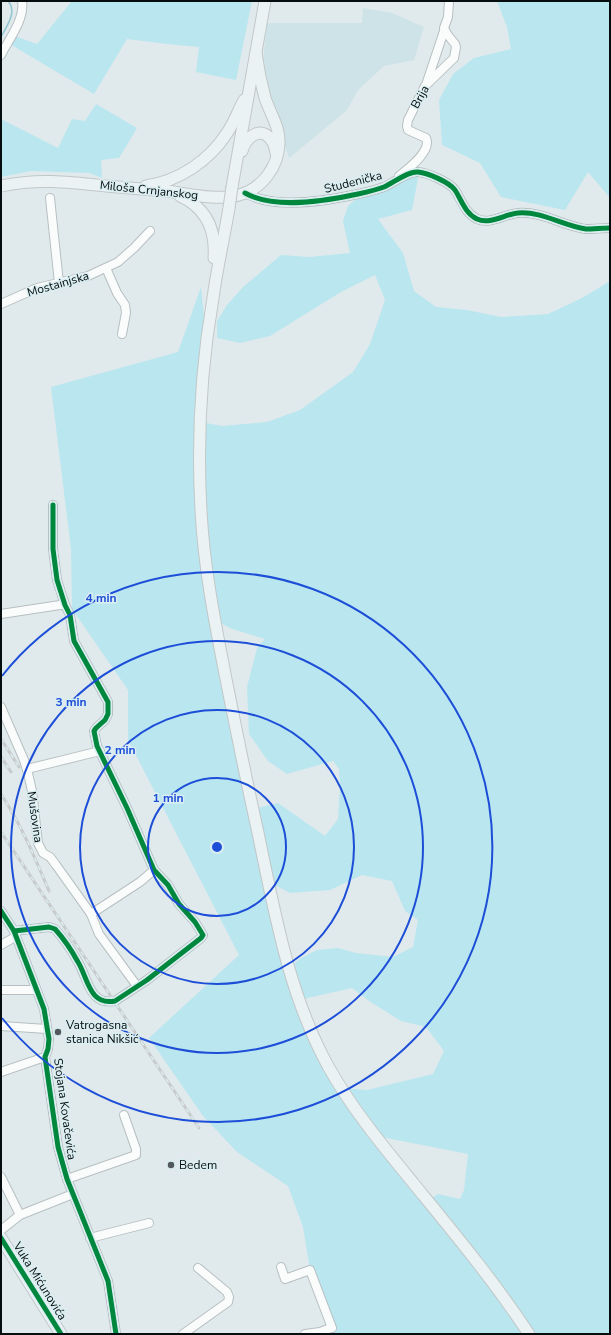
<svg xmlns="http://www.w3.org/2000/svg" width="611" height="1335" font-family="'Nunito Sans',sans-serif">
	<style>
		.built { fill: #cee3e7 }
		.green { fill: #bae6ef; fill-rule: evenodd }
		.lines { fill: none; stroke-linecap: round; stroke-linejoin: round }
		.stream { stroke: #90c6d1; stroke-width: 1.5 }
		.minor-casing { stroke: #b7bfc1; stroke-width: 10 }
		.major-casing { stroke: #c2c7c8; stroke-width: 13 }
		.minor { stroke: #fafcfc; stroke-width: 8 }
		.major { stroke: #eaf2f4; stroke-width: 11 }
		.rail-casing { stroke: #c8cbcc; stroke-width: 3 }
		.rail { stroke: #daeef2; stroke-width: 1.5; stroke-dasharray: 4.5; stroke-linecap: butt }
		.major-bridge-casing { stroke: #c2c7c8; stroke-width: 13; stroke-linecap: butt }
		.major-bridge { stroke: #eaf2f4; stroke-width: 11 }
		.cycleway-casing { stroke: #daeef2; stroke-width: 8 }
		.cycleway { stroke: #00873e; stroke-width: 5 }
		.ring { fill: none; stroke: #1d4ed8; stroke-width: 2 }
		.poi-dot { fill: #525a5c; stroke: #daeef2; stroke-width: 1.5 }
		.labels { text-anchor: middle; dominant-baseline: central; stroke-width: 3; stroke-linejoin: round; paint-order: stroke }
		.street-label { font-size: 12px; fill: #060d0e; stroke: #daeef2 }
		.poi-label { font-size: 12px; fill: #060d0e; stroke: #daeef2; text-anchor: start }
		.centre { fill: #1d4ed8; stroke: #daeef2; stroke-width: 2 }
		.ring-label { font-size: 12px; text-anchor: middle; font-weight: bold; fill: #1d4ed8; stroke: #daeef2; stroke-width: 3; stroke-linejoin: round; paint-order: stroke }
	</style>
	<rect width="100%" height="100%" fill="#e0eaec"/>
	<polygon class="built" points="363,8 392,13 424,27 414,60 384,66 358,90 347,110 289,158 266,85 263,60 267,23 362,23"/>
	<g class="green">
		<polygon points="72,1 252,1 236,80 196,72 199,47 167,44 127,39 94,94 8,43 12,35 37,44"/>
		<polygon points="497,1 610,1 610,198 588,172 565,210 501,197 480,163 442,145 439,100 453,74 474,58 511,49 507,27"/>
		<polygon points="96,104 137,128 119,158 101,160 102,178 89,173 31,171 1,177 1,119 58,148 72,119 85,121"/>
		<path d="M 419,173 L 412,210 L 378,219 L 403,253 L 414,291 L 436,307 L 467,310 L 501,317 L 548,314 L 582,298 L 610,281 L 610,1334 L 599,1333 L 594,1334 L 333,1334 L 310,1270 L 303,1227 L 288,1186 L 237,1152 L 203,1116 L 149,1038 L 239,955 L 128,740 L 128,690 L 72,609 L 71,549 L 51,387 L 178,352 L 201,287 L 207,348 L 201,422 L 222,426 L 267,422 L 300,410 L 353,372 L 370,344 L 385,300 L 375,275 L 341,292 L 270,336 L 240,343 L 217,338 L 217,321 L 227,305 L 243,287 L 281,255 L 309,257 L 350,253 L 343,221 L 348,206 L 364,192 ZM 216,621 L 232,629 L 265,639 L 257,648 L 247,687 L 249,734 L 268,761 L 287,774 L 333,761 L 339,769 L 340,786 L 338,819 L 325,836 L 278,803 L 253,809 ZM 362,875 L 392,881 L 405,911 L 418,920 L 413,947 L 393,957 L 356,953 L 338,948 L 317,950 L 299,959 L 289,969 L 269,882 L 290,893 L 330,890 ZM 352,988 L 369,1001 L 401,1021 L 426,1027 L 444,1051 L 433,1074 L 367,1090 L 341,1088 L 299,1000 ZM 376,1136 L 468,1154 L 464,1190 L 460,1199 L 438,1194 L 428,1201 Z"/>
	</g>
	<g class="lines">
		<path class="stream" d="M 1,37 C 6,27 18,12 8,1"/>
		<g class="minor-casing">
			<g id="minor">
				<path d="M 1,55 C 9,39 25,19 22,1"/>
				<polyline points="427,82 444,31"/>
				<path d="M 399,176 C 409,168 432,151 426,138 L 408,130 L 407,126 L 408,120 L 425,86 L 454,58 L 456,47 L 455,44 L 447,34 L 444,28 L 448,17 L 449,1"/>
				<path d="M 245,193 C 275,210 326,201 358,194 C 367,192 376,190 384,187 C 393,183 408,171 418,172 C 428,173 449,182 455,190 C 462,201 465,213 477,219 C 490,225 505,214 518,213 C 542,211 563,226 586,229 C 594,229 602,228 610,228"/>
				<polyline points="50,198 59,283"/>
				<polyline points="106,268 117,293 125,305 126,313 122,334"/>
				<polyline points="1,304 37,288 88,276 118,262 134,248 150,231"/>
				<polyline points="1,614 60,605 65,605"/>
				<polyline points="1,707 24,760 28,773 32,791 38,843 43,853 50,857 56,865 91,914 99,934 137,986"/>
				<polyline points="27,769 100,751"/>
				<polyline points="1,911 14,931 44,1009 49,1039 48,1049 45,1057 58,1147 67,1179 108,1281 116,1334"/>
				<polyline points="91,914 140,882 154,870"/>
				<path d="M 14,931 L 49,927 L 55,929 C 64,939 72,951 78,962 C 88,978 89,1006 115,1001 L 147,980 L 201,938 L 203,935 L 195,922 L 179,904 L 168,885 L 154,870 L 127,808 L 97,746 L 94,731 L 96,728 L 105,720 L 108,714 L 108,702 L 74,641 L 70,615 L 65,605 L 57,580 L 53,549 L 53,505"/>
				<polyline points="1,945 15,937"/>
				<polyline points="1,990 36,990"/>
				<polyline points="1,1026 47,1029"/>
				<polyline points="1,1072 45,1057"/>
				<polyline points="1,1177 20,1215"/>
				<polyline points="67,1179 136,1155 136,1149 124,1115"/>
				<polyline points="1,1230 20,1215 73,1194"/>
				<polyline points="90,1238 149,1223"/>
				<polyline points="281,1267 285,1279 310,1270 332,1328"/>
				<polyline points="183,1334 228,1302 229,1297 227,1292 198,1268"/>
				<polyline points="305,1334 320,1332 331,1328"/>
			</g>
		</g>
		<g class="major-casing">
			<g id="major">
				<path d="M 242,151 C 246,136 262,125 272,141 C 275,145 275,149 276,153"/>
				<path d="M 1,186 C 38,178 70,182 106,186 C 127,188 147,189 167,191 C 189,194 218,201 239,195 C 262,189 278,167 279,144 C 280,127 270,113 265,98 C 261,83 258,68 256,53"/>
				<path d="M 146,186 C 179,181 209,161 227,133 C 234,123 238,111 244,100"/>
				<polyline points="232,187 265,1"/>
				<path d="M 180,196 C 207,208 216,230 214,258"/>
				<path d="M 229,208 C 224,238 217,268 213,298 C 201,368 197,440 201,511 C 204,568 215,623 226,679 C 236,729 246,779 257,828 C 274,909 288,993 328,1066 C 352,1109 383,1146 414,1184 C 454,1233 494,1281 529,1334"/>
				<polyline points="1,1238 61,1334"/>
			</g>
		</g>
		<use href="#minor" class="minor"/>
		<use href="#major" class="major"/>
		<g class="rail-casing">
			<g id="rail">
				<polyline points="1,739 19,767"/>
				<polyline points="1,757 11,772"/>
				<path d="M 1,794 C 21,824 35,858 49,891"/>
				<polyline points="1,832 199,1128"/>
			</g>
		</g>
		<use href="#rail" class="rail"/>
		<g class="major-bridge-casing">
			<polyline id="major-bridge" points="229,208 232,187"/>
		</g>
		<use href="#major-bridge" class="major-bridge"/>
		<g class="cycleway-casing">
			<g id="cycleway">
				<path d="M 245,193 C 275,210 326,201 358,194 C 367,192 376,190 384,187 C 393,183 408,171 418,172 C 428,173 449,182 455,190 C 462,201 465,213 477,219 C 490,225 505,214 518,213 C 542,211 563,226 586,229 C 594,229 602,228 610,228"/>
				<polyline points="1,911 14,931 44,1009 49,1039 48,1049 45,1057 58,1147 67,1179 108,1281 116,1334"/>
				<path d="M 14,931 L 49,927 L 55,929 C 64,939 72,951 78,962 C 88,978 89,1006 115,1001 L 147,980 L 201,938 L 203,935 L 195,922 L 179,904 L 168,885 L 154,870 L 127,808 L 97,746 L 94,731 L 96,728 L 105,720 L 108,714 L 108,702 L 74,641 L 70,615 L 65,605 L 57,580 L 53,549 L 53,505"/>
				<polyline points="1,1238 61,1334"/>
			</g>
		</g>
		<use href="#cycleway" class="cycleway"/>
	</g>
	<g class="ring">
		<circle cx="217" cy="847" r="69"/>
		<circle cx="217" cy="847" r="137"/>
		<circle cx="217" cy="847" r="206"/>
		<path d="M2 676A275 275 0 1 1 2 1018"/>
	</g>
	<g class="poi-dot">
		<circle cx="58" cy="1032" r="4"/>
		<circle cx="171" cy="1165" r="4"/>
	</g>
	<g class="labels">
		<g class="street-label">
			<text transform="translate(420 97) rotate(-61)">Brija</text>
			<text transform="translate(353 182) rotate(-14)">Studenička</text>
			<text transform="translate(149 190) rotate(6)">Miloša Crnjanskog</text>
			<text transform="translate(58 284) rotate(-16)">Mostainjska</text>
			<text transform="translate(35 817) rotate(82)">Mušovina</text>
			<text transform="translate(65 1109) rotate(82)">Stojana Kovačevića</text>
			<text transform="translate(40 1281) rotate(58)">Vuka Mićunovića</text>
		</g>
		<g class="poi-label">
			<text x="66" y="1025">Vatrogasna<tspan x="66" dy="14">stanica Nikšić</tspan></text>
			<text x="179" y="1165">Bedem</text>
		</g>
	</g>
	<circle cx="217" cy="847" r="6" class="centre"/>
	<g class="ring-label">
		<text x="101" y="602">4 min</text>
		<text x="71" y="706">3 min</text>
		<text x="120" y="754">2 min</text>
		<text x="168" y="802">1 min</text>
	</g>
	<rect width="611" height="1335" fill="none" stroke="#060d0e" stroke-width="4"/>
</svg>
